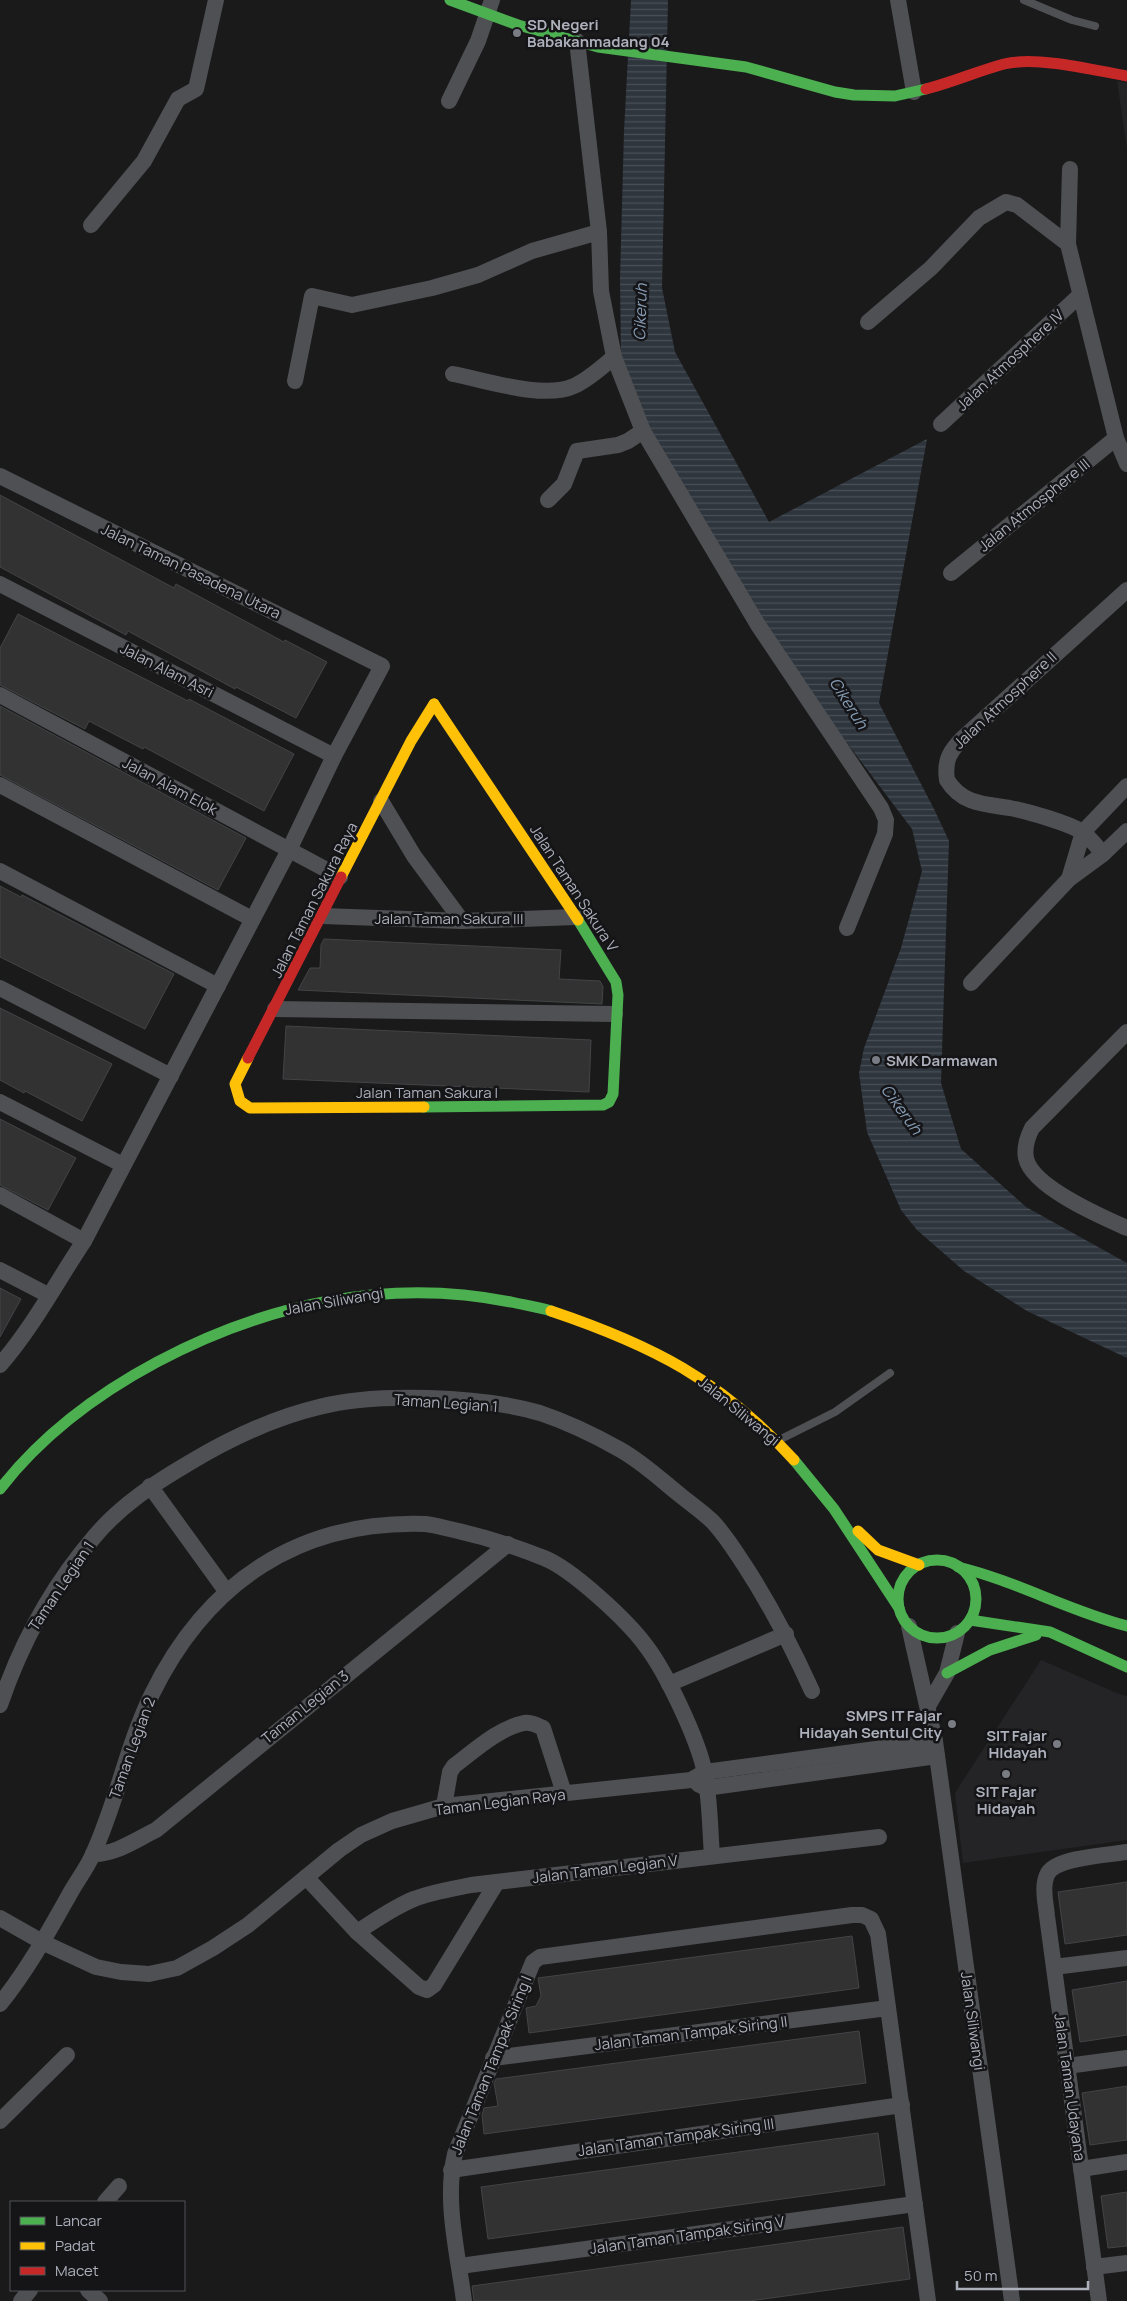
<svg xmlns="http://www.w3.org/2000/svg" width="1127" height="2301" font-family="Manrope,sans-serif">
	<style>
		.built { fill: #242427 }
		.water { fill: url(#water-rules) }
		.building { fill: #323233; stroke: #434447 }
		.lines { fill: none; stroke-linecap: round; stroke-linejoin: round }
		.lane { stroke: #4f5053; stroke-width: 8 }
		.street { stroke: #4f5053; stroke-width: 16 }
		.fast { stroke: #4caf50; stroke-width: 11 }
		.slow { stroke: #ffc107; stroke-width: 11 }
		.jam { stroke: #c62828; stroke-width: 11 }
		.poi-dot { fill: #797c83; stroke: #151417; stroke-width: 2 }
		.labels { text-anchor: middle; dominant-baseline: central; stroke-width: 5; stroke-linejoin: round; paint-order: stroke }
		.poi-label { font-size: 15px; font-weight: bold; fill: #acb0bb; stroke: #151417; text-anchor: start }
		.street-label { font-size: 15px; fill: #acb0bb; stroke: #151417 }
		.water-label { font-size: 16px; font-style: italic; fill: #859cb4; stroke: #151417 }
	</style>
	<defs>
		<pattern id="water-rules" width="6" height="5" patternUnits="userSpaceOnUse" patternTransform="scale(1.25)"><rect width="6" height="5" fill="#2e353d"/><path d="M0 2.5h6" fill="none" stroke="#4a5057"/></pattern>
	</defs>
	<rect width="100%" height="100%" fill="#1a1a1b"/>
	<g class="built">
		<polygon points="1117,81 1127,83 1127,149"/>
		<polygon points="1041,1660 1119,1694 1127,1696 1127,1840 963,1863 955,1793"/>
	</g>
	<polygon class="water" points="631,0 668,0 662,288 675,352 769,522 927,439 879,703 934,809 949,841 941,1083 961,1149 1026,1207 1127,1263 1127,1358 1027,1311 964,1271 917,1230 901,1210 867,1132 859,1073 864,1048 901,948 922,871 912,829 758,625 643,431 621,362 620,279 624,131"/>
	<g class="building">
		<polygon points="0,495 174,588 176,584 284,642 285,640 327,662 296,718 236,687 235,689 128,631 126,635 0,567"/>
		<polygon points="18,614 188,701 189,699 294,754 264,811 144,747 143,749 89,721 85,729 0,685 0,648"/>
		<polygon points="0,706 246,838 218,890 0,775"/>
		<polygon points="0,886 21,897 22,895 174,974 145,1029 0,957"/>
		<polygon points="324,939 561,950 559,979 600,981 603,987 602,1004 298,990 310,968 320,968 321,945"/>
		<polygon points="0,1008 112,1064 82,1121 25,1091 24,1093 0,1080"/>
		<polygon points="286,1026 591,1040 589,1092 283,1079"/>
		<polygon points="0,1119 76,1158 48,1210 0,1185"/>
		<polygon points="0,1288 21,1299 0,1337"/>
		<polygon points="1127,1882 1127,1935 1065,1944 1058,1892"/>
		<polygon points="852,1936 859,1988 529,2033 526,2008 536,2006 541,1996 538,1978"/>
		<polygon points="1127,1981 1127,2035 1080,2042 1072,1990"/>
		<polygon points="859,2031 866,2083 484,2134 482,2115 484,2108 498,2106 494,2083 496,2079"/>
		<polygon points="1127,2086 1127,2140 1090,2145 1082,2093"/>
		<polygon points="878,2133 885,2185 488,2239 481,2187"/>
		<polygon points="1127,2192 1127,2246 1108,2248 1101,2196"/>
		<polygon points="903,2227 910,2279 749,2301 474,2301 472,2286"/>
	</g>
	<g class="lines">
		<g class="lane">
			<polyline points="1024,0 1072,20 1095,26"/>
			<polyline points="781,1439 835,1412 890,1373"/>
		</g>
		<g class="street">
			<polyline points="898,0 914,92"/>
			<polyline points="577,41 599,232 601,291 614,357 643,431 758,625 881,808 886,820 885,834 847,928"/>
			<polyline points="449,101 478,41 492,0"/>
			<polyline points="91,225 144,161 178,99 196,89 216,0"/>
			<polyline points="1068,244 1070,169"/>
			<polyline points="868,322 931,268 979,218 1006,202 1017,205 1068,244 1116,438 1127,464"/>
			<path d="M 453,374 C 485,380 544,400 574,386 C 588,380 602,367 614,357"/>
			<polyline points="295,381 312,296 352,305 432,288 478,275 532,251 599,232"/>
			<polyline points="941,424 1079,296"/>
			<path d="M 0,476 L 382,666 L 334,756 L 289,850 L 84,1241 C 56,1283 33,1327 0,1365"/>
			<polyline points="548,500 564,484 577,451 618,445 628,441 643,431"/>
			<polyline points="951,573 1116,438"/>
			<polyline points="0,584 334,756"/>
			<polyline points="0,695 340,877"/>
			<polyline points="0,785 252,919"/>
			<polyline points="381,801 414,856 462,921"/>
			<path d="M 1103,854 C 1097,847 1090,837 1082,832 C 1069,823 1026,811 1010,808 C 983,804 962,804 947,780 C 944,760 950,751 963,738 L 1127,590"/>
			<polyline points="0,871 218,986"/>
			<polyline points="1069,879 1083,832 1127,786"/>
			<polyline points="323,916 462,921 576,917"/>
			<polyline points="971,983 1069,879 1103,854 1127,831"/>
			<polyline points="0,988 171,1076"/>
			<polyline points="275,1009 615,1014"/>
			<path d="M 1127,1032 L 1032,1128 C 1027,1138 1024,1148 1026,1158 C 1032,1187 1102,1217 1127,1228"/>
			<polyline points="0,1102 123,1165"/>
			<polyline points="0,1195 84,1241"/>
			<polyline points="0,1270 48,1295"/>
			<polyline points="150,1486 226,1591"/>
			<polyline points="909,1626 935,1741 1012,2301"/>
			<polyline points="669,1684 786,1634"/>
			<path d="M 0,1705 C 21,1643 52,1586 95,1536 C 121,1505 155,1483 189,1463 C 229,1439 273,1418 319,1407 C 376,1392 482,1396 540,1413 C 567,1422 594,1435 619,1449 C 641,1461 660,1479 680,1495 C 691,1504 703,1512 713,1522 C 726,1536 735,1551 745,1566 C 771,1606 792,1647 812,1691"/>
			<polyline points="928,1706 947,1673 957,1633"/>
			<polyline points="698,1784 706,1788 937,1756"/>
			<path d="M 444,1806 L 450,1772 L 454,1766 C 474,1751 499,1728 524,1723 C 531,1722 537,1725 543,1728 L 564,1793"/>
			<path d="M 93,1854 C 115,1855 137,1839 156,1830 L 508,1544"/>
			<polyline points="306,1877 357,1932 419,1987 427,1990 434,1985 497,1882"/>
			<polyline points="0,1918 44,1943 96,1967 121,1972 149,1974 177,1968 213,1948 248,1925 339,1850 361,1835 392,1821 444,1806 691,1780 705,1772 935,1741"/>
			<path d="M 357,1932 C 376,1920 394,1907 414,1899 C 432,1892 452,1889 471,1885 L 879,1837"/>
			<polyline points="1054,1967 1127,1958"/>
			<path d="M 0,2004 C 29,1968 50,1929 72,1890 C 79,1878 88,1866 93,1854 C 117,1802 127,1745 152,1694 C 207,1582 299,1520 425,1524 C 435,1525 445,1528 454,1530 C 485,1537 514,1546 544,1558 C 572,1569 628,1621 646,1646 C 666,1672 699,1741 705,1774 C 710,1801 710,1829 712,1856"/>
			<polyline points="493,2058 888,2008"/>
			<polyline points="1067,2066 1127,2058"/>
			<polyline points="0,2121 67,2055"/>
			<polyline points="1081,2169 1127,2162"/>
			<polyline points="451,2170 902,2105"/>
			<polyline points="105,2202 119,2186"/>
			<polyline points="460,2266 915,2204"/>
			<polyline points="1094,2267 1127,2263"/>
			<polyline points="88,2290 100,2301"/>
			<polyline points="21,2301 30,2290"/>
			<path d="M 464,2301 C 458,2254 444,2201 455,2154 L 533,1962 L 540,1957 L 852,1915 L 862,1915 L 871,1919 L 878,1934 L 928,2301"/>
			<path d="M 1099,2301 L 1047,1916 C 1046,1904 1041,1885 1048,1873 C 1058,1857 1109,1855 1127,1852"/>
		</g>
		<g class="fast">
			<polyline points="450,0 518,25 598,47 746,67 835,92 854,95 895,96 926,89"/>
			<polyline points="424,1107 603,1105 609,1102 613,1094 618,995 616,982 578,920"/>
			<polyline points="794,1460 834,1509 899,1608"/>
			<path d="M 0,1489 C 42,1435 97,1394 157,1362 C 266,1304 388,1277 511,1302 C 524,1305 538,1307 551,1311"/>
			<circle cx="937" cy="1599" r="39"/>
			<path d="M 958,1567 C 1016,1581 1069,1611 1127,1626"/>
			<polyline points="970,1620 1050,1632 1127,1667"/>
			<polyline points="947,1673 990,1650 1036,1635"/>
		</g>
		<g class="slow">
			<polyline points="434,704 578,920"/>
			<polyline points="341,877 411,741 434,704"/>
			<polyline points="248,1058 235,1084 240,1101 250,1108 424,1107"/>
			<path d="M 551,1311 C 652,1345 721,1380 794,1460"/>
			<polyline points="858,1531 878,1550 919,1565"/>
		</g>
		<g class="jam">
			<path d="M 926,89 C 953,82 978,71 1004,64 C 1038,56 1093,70 1127,76"/>
			<polyline points="248,1058 341,877"/>
		</g>
	</g>
	<g class="poi-dot">
		<circle cx="517" cy="33" r="5"/>
		<circle cx="876" cy="1060" r="5"/>
		<circle cx="952" cy="1724" r="5"/>
		<circle cx="1057" cy="1744" r="5"/>
		<circle cx="1006" cy="1774" r="5"/>
	</g>
	<g class="labels">
		<g class="poi-label">
			<text x="527" y="24">SD Negeri<tspan x="527" dy="17">Babakanmadang 04</tspan></text>
			<text x="886" y="1060">SMK Darmawan</text>
			<text x="942" y="1715" text-anchor="end">SMPS IT Fajar<tspan x="942" dy="17">Hidayah Sentul City</tspan></text>
			<text x="1047" y="1735" text-anchor="end">SIT Fajar<tspan x="1047" dy="17">HIdayah</tspan></text>
			<text x="1006" y="1791" text-anchor="middle">SIT Fajar<tspan x="1006" dy="17">Hidayah</tspan></text>
		</g>
		<g class="street-label">
			<text transform="translate(1010 360) rotate(-43)">Jalan Atmosphere IV</text>
			<text transform="translate(1034 505) rotate(-39)">Jalan Atmosphere III</text>
			<text transform="translate(191 571) rotate(26)">Jalan Taman Pasadena Utara</text>
			<text transform="translate(167 670) rotate(27)">Jalan Alam Asri</text>
			<text transform="translate(1005 700) rotate(-43)">Jalan Atmosphere II</text>
			<text transform="translate(170 786) rotate(28)">Jalan Alam Elok</text>
			<text transform="translate(574 888) rotate(57)">Jalan Taman Sakura V</text>
			<text transform="translate(314 900) rotate(-63)">Jalan Taman Sakura Raya</text>
			<text x="449" y="918">Jalan Taman Sakura III</text>
			<text x="427" y="1092">Jalan Taman Sakura I</text>
			<text transform="translate(334 1301) rotate(-10)">Jalan Siliwangi</text>
			<text transform="translate(446 1403) rotate(4)">Taman Legian 1</text>
			<text transform="translate(739 1411) rotate(39)">Jalan Siliwangi</text>
			<text transform="translate(61 1586) rotate(-56)">Taman Legian 1</text>
			<text transform="translate(305 1707) rotate(-39)">Taman Legian 3</text>
			<text transform="translate(132 1748) rotate(-70)">Taman Legian 2</text>
			<text transform="translate(500 1802) rotate(-7)">Taman Legian Raya</text>
			<text transform="translate(605 1869) rotate(-7)">Jalan Taman Legian V</text>
			<text transform="translate(973 2021) rotate(82)">Jalan Siliwangi</text>
			<text transform="translate(691 2033) rotate(-7)">Jalan Taman Tampak Siring II</text>
			<text transform="translate(491 2065) rotate(-68)">Jalan Taman Tampak Siring I</text>
			<text transform="translate(1070 2087) rotate(82)">Jalan Taman Udayana</text>
			<text transform="translate(676 2137) rotate(-8)">Jalan Taman Tampak Siring III</text>
			<text transform="translate(687 2235) rotate(-8)">Jalan Taman Tampak Siring V</text>
		</g>
		<g class="water-label">
			<text transform="translate(640 312) rotate(-88)">Cikeruh</text>
			<text transform="translate(849 703) rotate(58)">Cikeruh</text>
			<text transform="translate(902 1109) rotate(54)">Cikeruh</text>
		</g>
	</g>
	<rect x="10" y="2201" width="175" height="90" fill="#151417" stroke="#515259"/>
	<rect x="20" y="2217" width="25" height="8" fill="#4caf50" stroke="#515259"/>
	<text x="55" y="2226" font-size="15" fill="#acb0bb">Lancar</text>
	<rect x="20" y="2242" width="25" height="8" fill="#ffc107" stroke="#515259"/>
	<text x="55" y="2251" font-size="15" fill="#acb0bb">Padat</text>
	<rect x="20" y="2267" width="25" height="8" fill="#c62828" stroke="#515259"/>
	<text x="55" y="2276" font-size="15" fill="#acb0bb">Macet</text>
	<path d="M957 2281v8h131v-8" fill="none" stroke="#acb0bb" stroke-width="2.5"/>
	<text x="964" y="2281" font-size="15" fill="#acb0bb" stroke="#151417" stroke-width="4" paint-order="stroke">50 m</text>
</svg>
